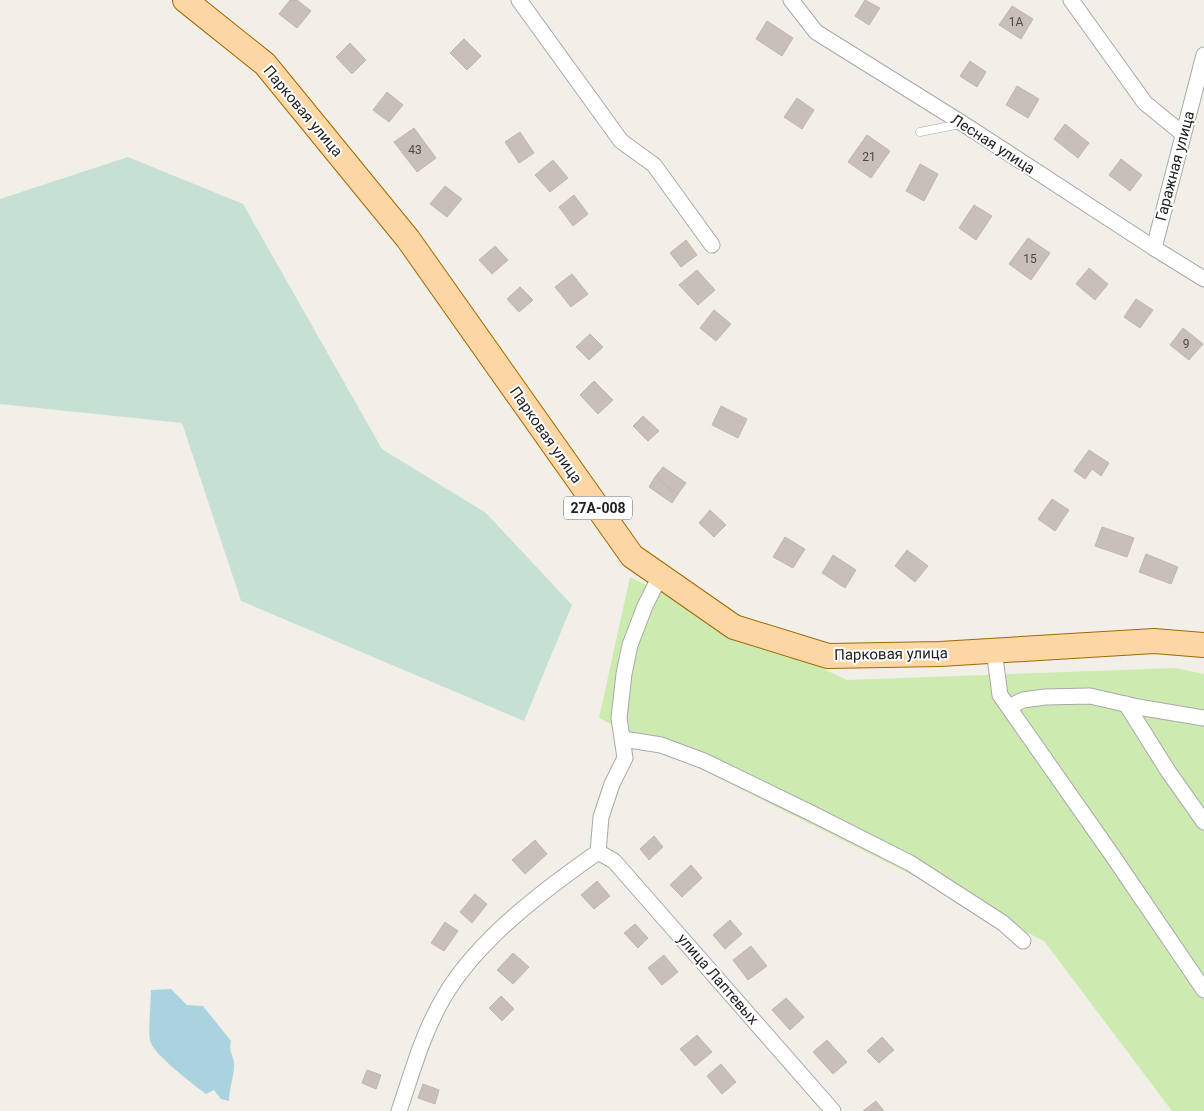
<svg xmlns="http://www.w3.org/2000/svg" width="1204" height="1111" font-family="Roboto,sans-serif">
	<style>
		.grass { fill: #cdebb0 }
		.wetland { fill: #c6e0d4 }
		.water { fill: #aad3df }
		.building { fill: #c7bfb8; stroke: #c4b6ab }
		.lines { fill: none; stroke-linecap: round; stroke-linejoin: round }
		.service-casing { stroke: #a9a9a9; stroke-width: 9 }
		.minor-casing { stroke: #a9a9a9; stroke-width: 17 }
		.primary-casing { stroke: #a06b00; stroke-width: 26 }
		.service { stroke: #fff; stroke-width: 8 }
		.minor { stroke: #fff; stroke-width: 15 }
		.primary { stroke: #fcd6a4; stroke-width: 24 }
		.labels { text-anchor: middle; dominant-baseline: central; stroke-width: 4; stroke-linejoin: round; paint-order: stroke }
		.number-label { font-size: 12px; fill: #4b4948 }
		.shield { fill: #fff; stroke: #646464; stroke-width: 1 }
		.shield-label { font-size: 14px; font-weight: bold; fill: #222 }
		.street-label { font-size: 15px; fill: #222; stroke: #fff }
	</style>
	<rect width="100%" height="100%" fill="#f2efe9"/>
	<polygon class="grass" points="630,577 847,680 1176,668 1204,674 1204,1111 1172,1111 1044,941 599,718"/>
	<polygon class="wetland" points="128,157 243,204 382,449 486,513 572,605 524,721 241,601 182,423 0,404 0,199"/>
	<path class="water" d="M 171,989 L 187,1005 L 203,1006 L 231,1041 C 228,1052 234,1055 234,1065 C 234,1077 229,1089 229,1101 L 221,1099 L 214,1090 L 206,1094 C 194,1085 154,1055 150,1041 C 148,1033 151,1001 151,990 Z"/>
	<g class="building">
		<polygon points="290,0 297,0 311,11 297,28 279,14"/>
		<polygon points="865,0 880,8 869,25 855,16"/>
		<polygon points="1012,6 1033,19 1021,39 999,25"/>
		<polygon points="767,21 793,38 782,56 756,39"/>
		<polygon points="464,39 481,56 467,70 450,53"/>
		<polygon points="350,43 366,60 352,74 336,57"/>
		<polygon points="970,61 986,72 977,87 960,76"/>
		<polygon points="1017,86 1039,99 1028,118 1006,105"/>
		<polygon points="387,92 403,105 389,122 373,110"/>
		<polygon points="797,98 814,110 802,129 784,117"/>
		<polygon points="1065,124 1089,143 1078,158 1054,139"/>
		<polygon points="414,128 436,158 417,172 394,142"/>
		<polygon points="520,132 534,153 519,163 505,142"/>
		<polygon points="867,135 890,151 871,178 848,162"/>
		<polygon points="1121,159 1142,175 1130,191 1109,175"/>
		<polygon points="553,160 568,178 550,192 535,175"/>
		<polygon points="920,164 938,174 924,201 906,191"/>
		<polygon points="445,186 462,199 447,217 430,204"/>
		<polygon points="574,195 588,214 573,226 559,207"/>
		<polygon points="974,205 992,216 976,240 959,228"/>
		<polygon points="1028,238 1050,253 1031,280 1009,264"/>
		<polygon points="686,240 697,255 681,267 670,253"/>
		<polygon points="495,246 508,260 492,274 479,260"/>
		<polygon points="1089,268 1108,284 1095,300 1076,284"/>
		<polygon points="697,270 715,290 698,305 679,285"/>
		<polygon points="572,274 588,294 571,307 555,287"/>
		<polygon points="520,287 533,300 519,312 507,299"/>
		<polygon points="1136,299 1153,310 1140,328 1124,317"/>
		<polygon points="714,310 731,324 716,341 700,328"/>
		<polygon points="1183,328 1203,344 1189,360 1170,345"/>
		<polygon points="590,334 603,347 589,360 576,347"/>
		<polygon points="594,381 613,400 598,414 580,395"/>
		<polygon points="721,406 747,419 738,438 712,425"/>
		<polygon points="643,416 659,431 648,441 633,426"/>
		<polygon points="1089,450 1109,463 1101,476 1092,469 1085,479 1074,471"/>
		<polygon points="663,467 686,483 678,494 655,477"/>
		<polygon points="655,477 678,494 672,503 649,487"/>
		<polygon points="1052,499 1069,510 1055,531 1038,519"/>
		<polygon points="710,510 726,525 714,537 699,523"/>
		<polygon points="1102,527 1134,538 1127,557 1095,546"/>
		<polygon points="785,537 805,549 793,568 773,557"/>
		<polygon points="907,550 928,566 915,582 895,566"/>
		<polygon points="1146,554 1178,567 1171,584 1139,572"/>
		<polygon points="833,555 856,570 845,588 822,573"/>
		<polygon points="654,836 663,847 649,860 640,849"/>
		<polygon points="535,840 547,854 525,874 512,860"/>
		<polygon points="691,865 702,878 682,897 670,885"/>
		<polygon points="597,881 610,896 594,909 581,895"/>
		<polygon points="475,894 487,904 472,923 460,912"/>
		<polygon points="730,920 742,934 725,949 713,935"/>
		<polygon points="445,922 458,931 444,951 431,943"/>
		<polygon points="635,924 648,938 638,948 624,933"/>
		<polygon points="751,946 767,966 748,980 733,960"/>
		<polygon points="513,953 529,967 513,984 497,970"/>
		<polygon points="664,955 678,972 662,985 648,968"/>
		<polygon points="501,996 514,1009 502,1021 489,1008"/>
		<polygon points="786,998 804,1017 790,1030 772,1010"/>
		<polygon points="697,1035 712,1052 695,1066 680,1049"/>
		<polygon points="882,1037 894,1050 879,1063 867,1051"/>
		<polygon points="827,1040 847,1062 833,1074 813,1052"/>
		<polygon points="721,1064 736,1082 722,1094 707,1076"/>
		<polygon points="367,1070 381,1075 376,1089 362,1083"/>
		<polygon points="423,1084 439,1090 435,1104 418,1098"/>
		<polygon points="876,1101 884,1111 863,1111"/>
	</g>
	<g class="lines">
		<g class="service-casing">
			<polyline id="service" points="920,132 960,124"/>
		</g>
		<g class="minor-casing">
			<g id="minor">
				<polyline points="519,0 621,141 654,165 712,245"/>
				<polyline points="791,0 816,32 962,123 1154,248 1204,279"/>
				<polyline points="1071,0 1145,103 1183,134"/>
				<polyline points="1154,248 1204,55"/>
				<polyline points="994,650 1000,695 1110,852 1204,990"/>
				<polyline points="1126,704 1168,771 1204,822"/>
				<polyline points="1009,707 1023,700 1045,697 1090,696 1138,707 1204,718"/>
				<polyline points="623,739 661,745 704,761 811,813 910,863 1003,923 1023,941"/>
				<polyline points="598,852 614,861 833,1111"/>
				<polyline points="598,852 601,817 612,784 625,758 619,718 624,674 630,645 645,606 660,576"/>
				<path d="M 399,1111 C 412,1073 423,1032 444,997 C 478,939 544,890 598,852"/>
			</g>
		</g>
		<g class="primary-casing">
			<polyline id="primary" points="185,0 265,64 408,239 632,556 734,627 828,656 940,654 1154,641 1204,645"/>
		</g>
		<use href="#service" class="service"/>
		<use href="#minor" class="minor"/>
		<use href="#primary" class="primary"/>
	</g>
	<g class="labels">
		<g class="number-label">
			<text x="1016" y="22">1А</text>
			<text x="415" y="150">43</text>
			<text x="869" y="157">21</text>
			<text x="1030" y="259">15</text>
			<text x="1186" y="344">9</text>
		</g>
		<rect class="shield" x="564" y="496.5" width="68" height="23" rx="4"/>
		<g class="shield-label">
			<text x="598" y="508">27А-008</text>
		</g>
		<g class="street-label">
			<text transform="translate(303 111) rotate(50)">Парковая улица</text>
			<text transform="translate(993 144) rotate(33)">Лесная улица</text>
			<text transform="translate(1175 166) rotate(-75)">Гаражная улица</text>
			<text transform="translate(546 435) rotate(55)">Парковая улица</text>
			<text transform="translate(891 654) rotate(-1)">Парковая улица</text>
			<text transform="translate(718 979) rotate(49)">улица Лаптевых</text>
		</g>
	</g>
</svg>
